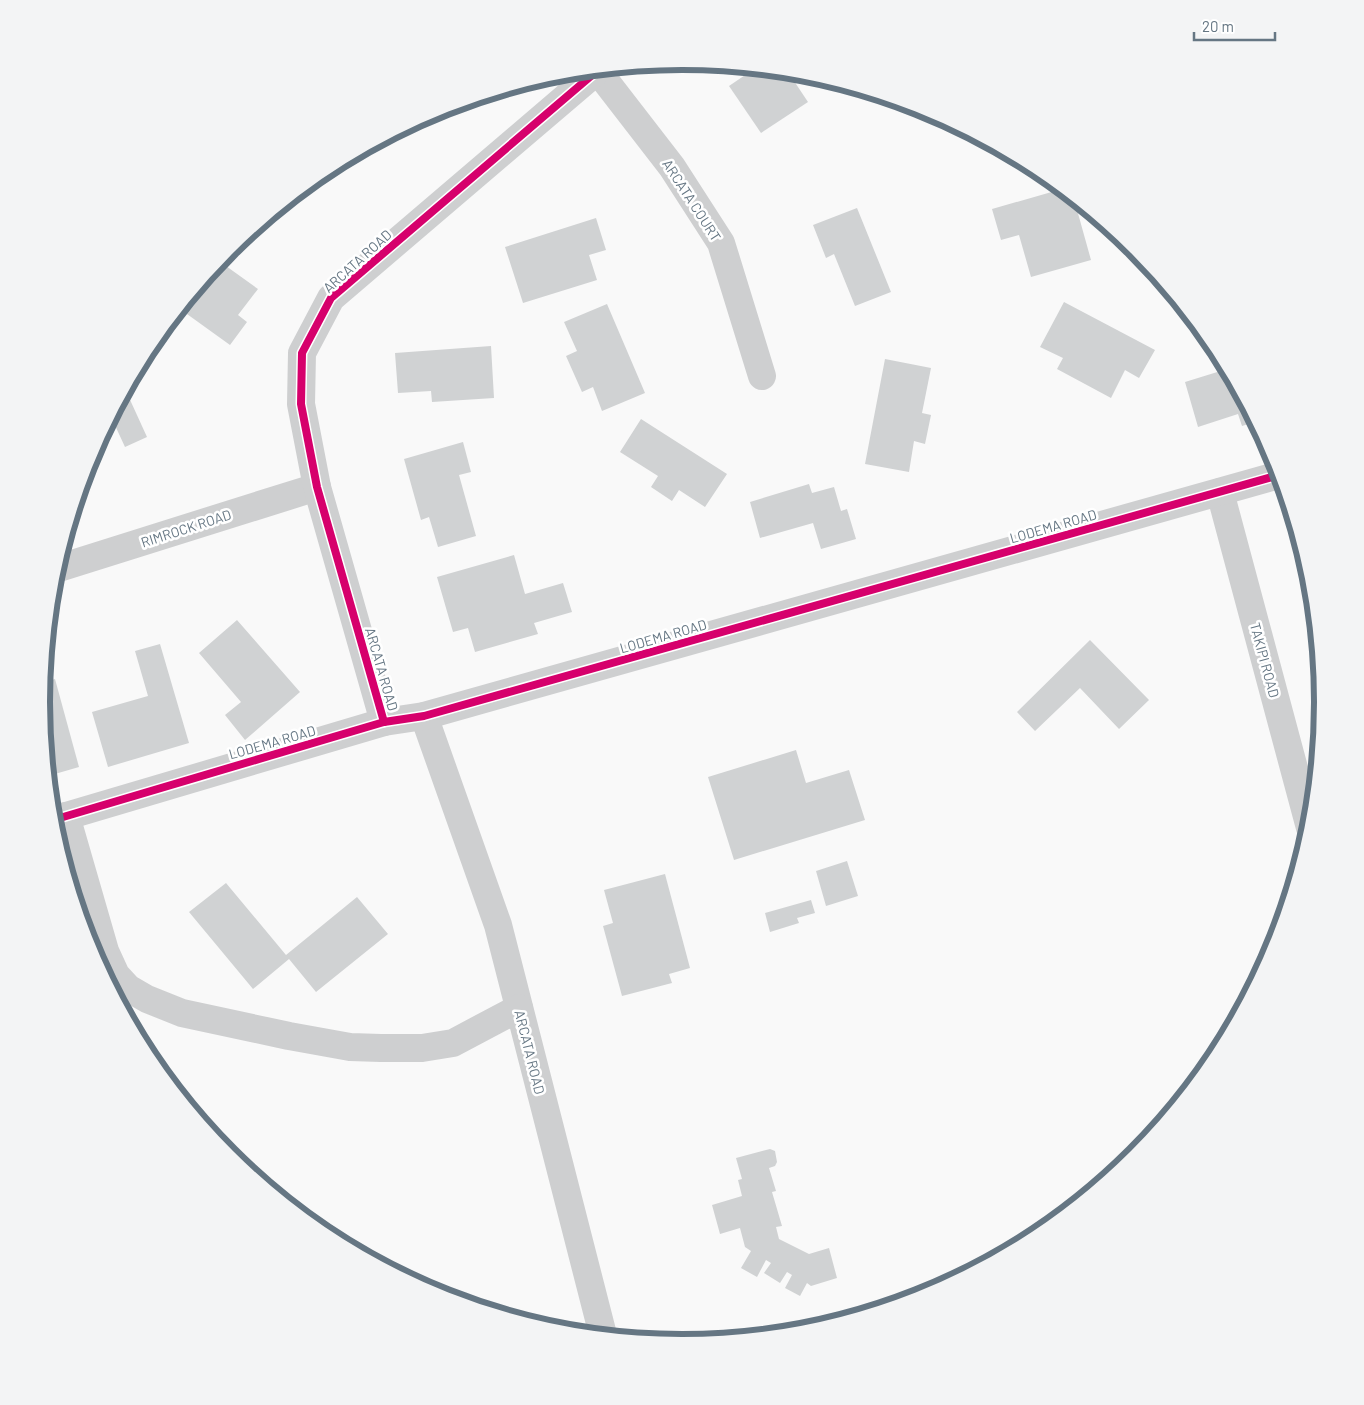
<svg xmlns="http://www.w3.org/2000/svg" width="1364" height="1405" font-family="Barlow,sans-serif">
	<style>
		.building { fill: #d0d2d3 }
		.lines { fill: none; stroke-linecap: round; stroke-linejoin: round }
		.minor { stroke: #cecfd0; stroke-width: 28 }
		.cycleway-casing { stroke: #fff; stroke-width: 11 }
		.cycleway { stroke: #d6006c; stroke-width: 8 }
		.labels { text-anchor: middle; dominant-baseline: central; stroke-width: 5; stroke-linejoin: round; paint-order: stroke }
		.street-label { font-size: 14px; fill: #657683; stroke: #fff }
		.rim { fill: none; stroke: #657683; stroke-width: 6 }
	</style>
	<rect width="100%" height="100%" fill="#f9f9f9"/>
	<g class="building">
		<polygon points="754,69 788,72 808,102 761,133 729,86"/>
		<polygon points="1062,189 1074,199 1091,260 1031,277 1019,235 1001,240 992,209"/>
		<polygon points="857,208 891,292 855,306 834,254 826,258 813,225"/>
		<polygon points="596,218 606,250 589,255 597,280 523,303 505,247"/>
		<polygon points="219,261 258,289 238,315 247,322 230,345 180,309"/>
		<polygon points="1064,302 1155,350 1139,378 1125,370 1111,398 1057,369 1063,358 1040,347"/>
		<polygon points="607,304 645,393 602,411 593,387 582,392 566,356 577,351 564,322"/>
		<polygon points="491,346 494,398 432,402 431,391 398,393 395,353"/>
		<polygon points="885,359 931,368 922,413 931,415 925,444 914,441 909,472 865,464"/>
		<polygon points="1227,369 1255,422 1242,426 1238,414 1198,427 1185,382"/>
		<polygon points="126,391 147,437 125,447 113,421 108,423"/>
		<polygon points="641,419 727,474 705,507 679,490 672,501 651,487 658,476 620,452"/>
		<polygon points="463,442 471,472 459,475 476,536 438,547 429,517 421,520 404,459"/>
		<polygon points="809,484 812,493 834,487 841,511 847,509 856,539 821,549 813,523 760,538 750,502"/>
		<polygon points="514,555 525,594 563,583 572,612 534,623 538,634 475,652 468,628 453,632 437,577"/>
		<polygon points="237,620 300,692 245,740 225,715 241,702 199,653"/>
		<polygon points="1090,640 1149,700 1119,729 1080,688 1035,731 1017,712"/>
		<polygon points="160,644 189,743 108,767 92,712 148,696 135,651"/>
		<polygon points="55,679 79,767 48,776 41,702 43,683"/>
		<polygon points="796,750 806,783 849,770 865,820 734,860 708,777"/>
		<polygon points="847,861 858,896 826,906 816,871"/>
		<polygon points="665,874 690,968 669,974 672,983 622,996 603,926 613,923 604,890"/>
		<polygon points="226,883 286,955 357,897 388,934 316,992 289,959 253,989 189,912"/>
		<polygon points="811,900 815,913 797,918 799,923 770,932 765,913"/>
		<polygon points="770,1149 775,1151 777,1162 775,1166 769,1168 776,1191 772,1192 782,1226 776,1227 779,1239 809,1254 829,1248 837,1278 811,1286 807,1283 800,1296 785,1288 792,1275 787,1272 780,1283 764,1273 771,1263 766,1260 757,1277 741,1268 751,1251 745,1247 740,1228 720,1234 712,1205 742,1196 738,1180 742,1179 736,1158"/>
	</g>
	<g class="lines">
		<g class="minor">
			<polyline points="597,70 672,167 721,243 762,376"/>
			<polyline points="1220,492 1310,828"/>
			<polyline points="56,569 317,487"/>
			<polyline points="424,716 498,925 603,1335"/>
			<polyline points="384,722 317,487 301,404 302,353 331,298 598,70"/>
			<polyline points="66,816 105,951 116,975 128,988 147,999 182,1013 289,1036 350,1047 381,1048 422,1048 453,1043 519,1008"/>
			<polyline points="53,820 384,722 424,716 1279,475"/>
		</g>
		<g class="cycleway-casing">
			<g id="cycleway">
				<polyline points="384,722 317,487 301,404 302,353 331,298 598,70"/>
				<polyline points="53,820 384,722 424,716 1279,475"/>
			</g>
		</g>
		<use href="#cycleway" class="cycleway"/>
	</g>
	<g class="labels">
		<g class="street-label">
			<text transform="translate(692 200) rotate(57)">ARCATA COURT</text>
			<text transform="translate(357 261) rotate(-42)">ARCATA ROAD</text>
			<text transform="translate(1053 526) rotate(-16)">LODEMA ROAD</text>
			<text transform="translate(186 528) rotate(-18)">RIMROCK ROAD</text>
			<text transform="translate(663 636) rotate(-16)">LODEMA ROAD</text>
			<text transform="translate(1265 660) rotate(75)">TAKIPI ROAD</text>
			<text transform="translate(382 669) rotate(74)">ARCATA ROAD</text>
			<text transform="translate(272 742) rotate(-16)">LODEMA ROAD</text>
			<text transform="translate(530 1052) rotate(76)">ARCATA ROAD</text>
		</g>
	</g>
	<path d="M0 0H1364V1405H0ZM50 702a632 632 0 1 1 1264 0a632 632 0 1 1-1264 0Z" fill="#f3f4f5" fill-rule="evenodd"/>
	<path class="rim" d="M50 702a632 632 0 1 1 1264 0a632 632 0 1 1-1264 0Z"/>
	<path d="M1194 32v8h81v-8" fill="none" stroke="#657683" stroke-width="2.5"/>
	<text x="1202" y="32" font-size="15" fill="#657683" stroke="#ffffff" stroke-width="4" paint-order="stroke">20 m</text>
</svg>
